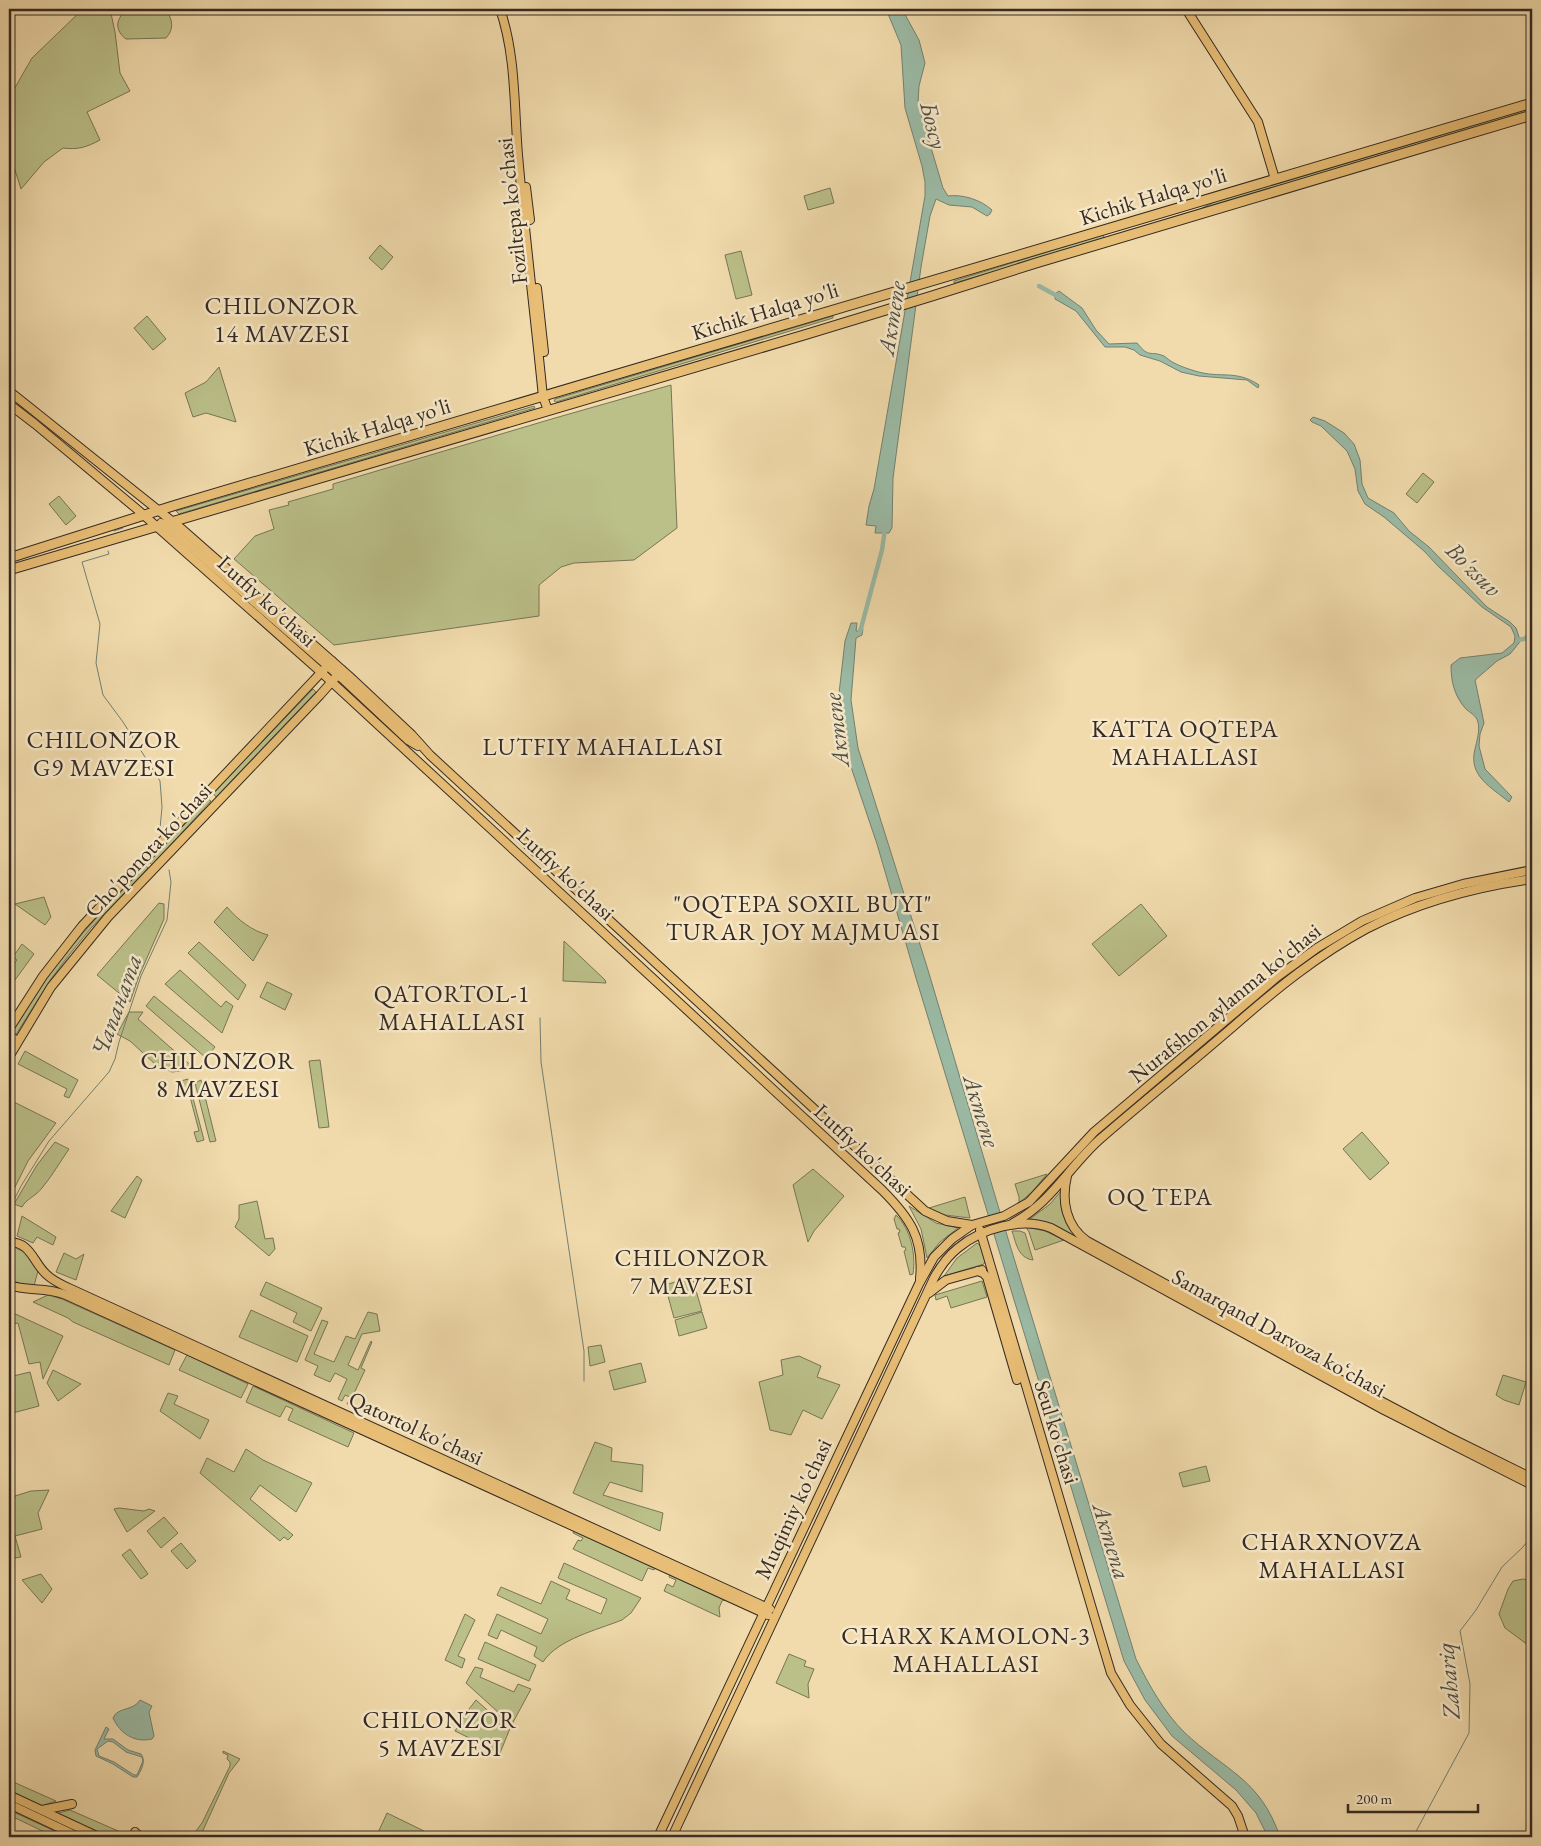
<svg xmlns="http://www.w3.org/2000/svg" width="1541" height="1846" font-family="'EB Garamond',serif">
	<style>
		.green { fill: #bbc089; stroke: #787556 }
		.water { fill: #9bbba6; stroke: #728172; fill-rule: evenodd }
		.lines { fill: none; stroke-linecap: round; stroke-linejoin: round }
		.stream { stroke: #728172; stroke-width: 1 }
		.canal { stroke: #9bbba6; stroke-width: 4.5 }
		.major-casing { stroke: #352a23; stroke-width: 10 }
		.highway-casing { stroke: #352a23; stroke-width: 11 }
		.major { stroke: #e8be76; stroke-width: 8 }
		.highway { stroke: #e8be76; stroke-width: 9 }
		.labels { text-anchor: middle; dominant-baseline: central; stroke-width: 5; stroke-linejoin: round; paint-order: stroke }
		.street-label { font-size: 22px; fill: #352a23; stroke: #f6e8c9 }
		.water-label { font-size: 24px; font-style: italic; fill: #4e4e44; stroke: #f6e8c9 }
		.neighbourhood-label { font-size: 24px; letter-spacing: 1px; fill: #352a23; stroke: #f6e8c9 }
	</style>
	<rect width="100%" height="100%" fill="#f1dbac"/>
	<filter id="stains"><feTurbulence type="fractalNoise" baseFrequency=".004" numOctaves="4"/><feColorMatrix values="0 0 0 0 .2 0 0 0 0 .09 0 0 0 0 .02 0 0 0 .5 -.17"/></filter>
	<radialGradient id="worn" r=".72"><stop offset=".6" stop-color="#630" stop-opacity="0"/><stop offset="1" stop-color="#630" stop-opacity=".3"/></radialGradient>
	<g class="green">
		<path d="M 83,9 L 110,9 L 115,32 L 120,73 L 130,91 L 87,112 L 100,140 C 87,147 78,150 63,148 L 44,162 L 21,189 L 9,151 L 9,98 L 32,58 Z"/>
		<path d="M 166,10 C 173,20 174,29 166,38 L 126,39 C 115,31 115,19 126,11 Z"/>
		<polygon points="1532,105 1532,110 1198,210 1223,198"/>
		<polygon points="830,188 834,203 808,210 804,196"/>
		<polygon points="1101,235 1104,236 1103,240 954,283 954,281"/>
		<polygon points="380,245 393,257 382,270 369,258"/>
		<polygon points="741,251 752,295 736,299 725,255"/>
		<polygon points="147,316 166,339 153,350 134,328"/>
		<polygon points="833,316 833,318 556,402 554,401 555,399"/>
		<polygon points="219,367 236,422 206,413 193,417 185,393 206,382"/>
		<polygon points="671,385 677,528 634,560 574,563 561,567 539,585 539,616 334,645 234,559 255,536 274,529 269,510 289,505 288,502 333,489 333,484 555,418"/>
		<polygon points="534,406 535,408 179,514 176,511"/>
		<polygon points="1423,473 1434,482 1417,503 1406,494"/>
		<polygon points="59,496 76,516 66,525 49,504"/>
		<polygon points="313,689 316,692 216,797 213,793"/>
		<polygon points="208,799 211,801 152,865 149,862"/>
		<path d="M 145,865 L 148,868 L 91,928 L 69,955 L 51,979 L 15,1036 L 11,1034 C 24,1014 35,994 49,975 C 78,936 112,901 145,865 Z"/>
		<polygon points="44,897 51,917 45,925 15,904"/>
		<polygon points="159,903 164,904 164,919 139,976 130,1002 97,975"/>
		<polygon points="1141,904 1167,936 1119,976 1092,944"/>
		<path d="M 227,907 C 237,919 252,931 268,935 L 253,961 L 214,922 Z"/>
		<polygon points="564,941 605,980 606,983 563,981"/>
		<polygon points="199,942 246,985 238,1000 188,953"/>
		<polygon points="22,944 34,954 15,980 10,982 9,967 11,968 17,960 13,957"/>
		<polygon points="180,970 221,1007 226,1001 233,1006 222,1033 165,984"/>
		<polygon points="267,982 292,994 285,1010 260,997"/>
		<polygon points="154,996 215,1047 206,1058 146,1006"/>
		<polygon points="129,1012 143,1012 138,1019 195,1069 172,1072 155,1064 130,1041 117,1034"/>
		<polygon points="25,1051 78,1080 69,1098 64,1096 67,1089 18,1064"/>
		<polygon points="320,1060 329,1127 319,1128 309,1061"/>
		<polygon points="188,1079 204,1140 197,1142 194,1132 199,1131 188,1089 183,1090 181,1081"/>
		<polygon points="201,1080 216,1141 210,1142 195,1083"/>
		<polygon points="14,1102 56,1123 28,1161 9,1199 9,1114"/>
		<polygon points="1362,1132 1389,1163 1370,1180 1343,1149"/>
		<path d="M 55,1142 L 69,1149 C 60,1162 52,1176 42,1188 C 36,1196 26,1199 22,1207 L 14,1204 L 37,1165 Z"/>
		<polygon points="813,1169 844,1196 814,1231 808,1242 793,1185"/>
		<polygon points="1047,1174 1032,1192 1019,1203 1019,1197 1015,1184"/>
		<polygon points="137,1176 142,1180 125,1218 111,1211"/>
		<path d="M 1061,1191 C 1058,1211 1067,1227 1080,1240 L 1054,1226 L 1030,1219 L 1050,1204 Z"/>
		<polygon points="965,1197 970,1218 945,1215 929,1208"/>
		<polygon points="257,1201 265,1239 273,1238 275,1249 269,1256 235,1227 239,1219 239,1205"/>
		<polygon points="909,1206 936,1223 958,1228 940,1242 927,1258 921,1229"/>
		<path d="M 896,1215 C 911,1229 916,1255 913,1274 L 910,1275 L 904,1251 L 906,1250 L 905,1247 L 902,1247 L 898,1233 L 900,1232 L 899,1229 L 897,1229 L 894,1219 Z"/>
		<polygon points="22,1216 56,1237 53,1245 37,1237 33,1243 17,1236"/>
		<polygon points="1026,1227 1045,1231 1064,1240 1035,1250 1029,1232"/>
		<path d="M 1012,1231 L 1020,1231 L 1025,1233 L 1033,1260 C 1018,1258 1016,1243 1012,1231 Z"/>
		<polygon points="977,1243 980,1245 985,1260 984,1264 944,1276 957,1258"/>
		<polygon points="9,1245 27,1253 39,1267 34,1286 15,1285 15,1283 9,1280"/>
		<polygon points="64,1253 76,1259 84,1254 76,1280 56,1272"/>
		<polygon points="692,1277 702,1311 674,1318 665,1285"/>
		<polygon points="982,1281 987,1297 951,1308 947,1296 936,1300 935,1295"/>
		<polygon points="266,1282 322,1308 311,1331 293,1322 297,1313 260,1295"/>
		<polygon points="48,1295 62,1299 175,1350 169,1365 73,1322 68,1318 33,1302"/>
		<polygon points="251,1310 308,1336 297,1362 239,1337"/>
		<polygon points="9,1311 63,1336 43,1379 40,1362 29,1364 18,1323 9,1325"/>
		<polygon points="368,1312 377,1314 380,1331 362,1334 348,1365 358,1370 371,1341 372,1342 361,1368 365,1370 349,1404 347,1404 350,1397 345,1395 342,1401 338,1399 347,1379 335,1373 330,1382 314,1375 318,1366 305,1360 322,1320 328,1322 314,1354 334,1362 346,1336 355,1339"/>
		<polygon points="702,1312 707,1328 679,1336 675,1320"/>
		<polygon points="601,1345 605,1362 590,1366 588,1347"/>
		<polygon points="187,1355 248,1384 241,1398 179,1370"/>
		<polygon points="799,1356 821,1366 817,1377 840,1385 822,1419 803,1410 791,1435 770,1430 759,1382 783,1375 781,1360"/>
		<polygon points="641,1363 646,1382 614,1390 609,1371"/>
		<polygon points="53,1370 81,1384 58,1401 47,1383"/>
		<polygon points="30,1372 39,1406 9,1414 9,1377"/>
		<polygon points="1503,1375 1526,1382 1519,1405 1504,1400 1496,1395"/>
		<polygon points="253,1386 354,1433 348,1447 288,1420 293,1409 286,1406 280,1417 246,1402"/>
		<polygon points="168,1393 178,1396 174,1404 209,1420 200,1439 160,1411"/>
		<polygon points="595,1442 612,1448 611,1461 643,1465 642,1492 610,1482 603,1495 663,1513 660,1531 573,1493"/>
		<polygon points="246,1449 263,1460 312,1483 296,1512 260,1485 250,1499 293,1535 288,1540 284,1537 280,1541 200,1473 207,1458 234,1472"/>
		<polygon points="1206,1466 1210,1481 1183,1487 1179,1473"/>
		<polygon points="49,1490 38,1513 42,1529 15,1536 21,1557 9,1559 9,1529 15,1496 31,1491"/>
		<polygon points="119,1508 144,1511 149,1509 155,1511 127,1532 114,1509"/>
		<polygon points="164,1517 178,1533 161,1548 147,1531"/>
		<polygon points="574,1529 656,1566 654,1570 648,1568 642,1581 573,1549 578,1540 581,1541 583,1538 573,1533"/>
		<polygon points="181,1543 196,1561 187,1569 171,1551"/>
		<polygon points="130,1549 148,1574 141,1579 122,1555"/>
		<path d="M 564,1563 L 641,1598 L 631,1613 L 622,1620 C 597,1630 558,1639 543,1662 L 534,1656 L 537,1647 L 501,1630 L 497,1639 L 488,1635 L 497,1614 L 541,1634 L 548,1619 L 497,1595 L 501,1587 L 541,1604 L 551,1581 L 570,1590 L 566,1599 L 601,1614 L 607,1599 L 558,1578 Z"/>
		<polygon points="41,1574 52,1589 42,1603 22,1580"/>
		<polygon points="670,1574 725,1600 722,1601 719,1608 720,1617 664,1591 667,1584 673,1587 676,1580 669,1577"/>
		<polygon points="1523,1579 1532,1581 1532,1648 1505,1628 1499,1614 1508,1589 1513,1581"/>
		<polygon points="465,1614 475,1620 458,1656 465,1659 462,1668 445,1660"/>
		<polygon points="485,1642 536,1665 529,1681 478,1659"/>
		<polygon points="789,1654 806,1661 804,1666 814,1669 808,1684 809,1698 776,1683"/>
		<polygon points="475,1667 483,1669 480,1677 514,1692 518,1684 531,1689 511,1726 500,1753 455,1731 469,1709 476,1700 495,1717 499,1713 466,1683"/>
		<polygon points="223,1751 240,1759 229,1773 200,1837 196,1837 196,1831 202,1823 230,1766 230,1762 227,1759 228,1755 223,1753"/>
		<polygon points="9,1780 56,1801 41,1806 9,1790"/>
		<polygon points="9,1810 59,1833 62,1837 55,1837 9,1815"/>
		<polygon points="70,1810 132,1837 109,1837 55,1814"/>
		<polygon points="387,1813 424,1831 421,1837 376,1837"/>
	</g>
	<g class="water">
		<path d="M 886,9 L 902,9 L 919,40 L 925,63 L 919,86 L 918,104 L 943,188 L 948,196 C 963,194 981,200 992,210 L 990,214 L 987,216 L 972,207 L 949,205 L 936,199 L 930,216 L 921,267 L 893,478 L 892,528 L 889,533 L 875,533 L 876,526 L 866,525 L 869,506 L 874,489 L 925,196 L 925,182 L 922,166 L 905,108 L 901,45 Z"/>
		<path d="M 1059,291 L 1082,308 L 1096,330 L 1109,344 L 1137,343 C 1150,359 1149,350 1164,356 C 1167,358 1170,361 1174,363 C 1180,366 1188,369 1195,371 C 1221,379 1235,369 1259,385 L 1258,388 L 1247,380 L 1199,376 L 1181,372 L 1160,361 L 1140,355 L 1134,350 L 1125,347 L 1105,347 L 1076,311 L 1055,299 L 1055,294 Z"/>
		<path d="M 1313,417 L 1325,421 L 1344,433 L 1354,444 L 1360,460 L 1362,484 L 1368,498 L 1394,513 L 1409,531 L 1429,547 L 1487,607 L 1510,622 L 1516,628 L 1520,640 L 1519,643 L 1510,654 L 1497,661 L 1475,680 L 1484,723 L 1480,734 L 1479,746 L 1485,769 L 1512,797 L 1509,802 C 1491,787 1468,776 1475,749 C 1477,740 1480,731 1478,722 C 1476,715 1470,713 1465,708 C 1454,695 1451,681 1451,665 L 1460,658 L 1502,653 L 1514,643 L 1515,636 L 1511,627 L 1482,607 L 1438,566 L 1424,551 L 1384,517 L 1365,504 L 1358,491 L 1355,469 L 1347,451 L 1321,426 L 1312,422 L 1310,420 Z"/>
		<path d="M 851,623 L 857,623 L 856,631 L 859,631 L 859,628 L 863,629 L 862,635 L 856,638 L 851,700 L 858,748 L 928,970 L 999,1209 L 1136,1659 C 1149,1685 1164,1712 1184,1732 C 1225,1771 1260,1778 1280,1837 L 1268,1837 L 1256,1813 L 1236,1790 L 1172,1736 L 1145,1700 L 1124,1661 L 916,978 L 877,844 L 850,764 L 843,733 L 838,702 L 845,641 Z"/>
		<path d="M 140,1700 L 152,1706 L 149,1712 L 154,1736 L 152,1739 C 135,1743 120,1734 113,1718 C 117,1707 134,1711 140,1700 Z"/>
		<path d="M 106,1727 L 109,1729 L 104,1739 L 113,1739 L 128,1750 L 141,1754 C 146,1761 142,1769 137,1777 L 133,1777 L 113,1764 L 96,1756 L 95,1750 ZM 108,1741 L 113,1742 L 126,1752 L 142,1757 L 143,1761 L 137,1775 L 134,1775 L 114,1762 L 99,1756 L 97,1749 Z"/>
	</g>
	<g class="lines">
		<g class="stream">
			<polyline points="114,531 123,528"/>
			<polyline points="108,551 109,554 82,562 100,624 96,663 103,695 123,722 160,781 162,807 160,829"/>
			<polyline points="540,1018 541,1062 584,1351 584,1381"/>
			<polyline points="9,1210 21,1186 49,1141 109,1072 115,1059 119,1042 141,976 167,920 171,882 169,870"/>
			<polyline points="1413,1837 1469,1733 1470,1684 1460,1631 1476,1610 1502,1567 1523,1547 1530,1538 1532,1517 1529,1503"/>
		</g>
		<g class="canal">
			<polyline points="1039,286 1059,297"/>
			<polyline points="860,632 882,550 885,529"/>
			<polyline points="1518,640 1524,639 1532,633"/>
			<polyline points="1531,1466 1532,1455"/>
		</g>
		<g class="major-casing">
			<g id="major">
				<path d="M 500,9 C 516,55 514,107 518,155 C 525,236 535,316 543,397 L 548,410"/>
				<polyline points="1186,9 1258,122 1275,179"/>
				<polyline points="526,187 530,220"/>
				<polyline points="537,288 544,352"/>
				<polyline points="9,391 183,530 349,676 412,735 430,755 925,1211 947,1221 972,1225"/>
				<path d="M 9,404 L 35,424 L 138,510 L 322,673 L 882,1190 C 910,1218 924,1238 920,1279"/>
				<polyline points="161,523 168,527 345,681 408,740 418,746"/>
				<polyline points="9,1029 43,976 82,926 332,661"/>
				<polyline points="9,1035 17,1041"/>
				<polyline points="9,1057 51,987 108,917 320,695 342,670"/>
				<path d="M 1067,1176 C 1061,1201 1066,1226 1087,1241 L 1341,1380 L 1447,1436 L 1532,1478"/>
				<path d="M 1013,1223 C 1051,1203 1068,1168 1099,1140 C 1144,1101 1190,1064 1235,1025 C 1276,989 1318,955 1366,929 C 1418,902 1475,887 1532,879"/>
				<polyline points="980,1230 1111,1673 1130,1705 1161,1744 1232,1806 1238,1816 1245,1837"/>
				<path d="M 9,1242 C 31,1242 33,1262 46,1274 C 53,1281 62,1285 71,1289 L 770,1609"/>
				<polyline points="978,1271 983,1273 987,1277 1017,1380"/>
				<path d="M 9,1285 C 28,1292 45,1286 66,1295 L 768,1615"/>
				<polyline points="929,1293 946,1280 982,1270"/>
				<polyline points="9,1795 99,1837"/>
				<polyline points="9,1804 79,1837"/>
				<polyline points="42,1810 72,1804"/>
				<polyline points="135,1832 140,1837"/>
				<polyline points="658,1837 919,1284 934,1257 952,1239 972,1225 1004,1216 1029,1202 1094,1132 1277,977 1317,948 1362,921 1415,898 1463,884 1532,870"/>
				<path d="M 672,1837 L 934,1278 C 940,1267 948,1256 958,1248 C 982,1228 1022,1217 1051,1228 L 1384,1410 L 1532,1485"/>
			</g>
		</g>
		<g class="highway-casing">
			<g id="highway">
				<polyline points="9,558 176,505 1532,103"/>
				<polyline points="9,570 804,335 932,296 1036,263 1532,115"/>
			</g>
		</g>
		<use href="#major" class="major"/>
		<use href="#highway" class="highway"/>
	</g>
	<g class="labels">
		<g class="street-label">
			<text transform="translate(1153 196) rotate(-17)">Kichik Halqa yo'li</text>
			<text transform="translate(512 211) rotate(-96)">Foziltepa ko'chasi</text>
			<text transform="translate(765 311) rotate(-17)">Kichik Halqa yo'li</text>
			<text transform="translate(377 427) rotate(-17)">Kichik Halqa yo'li</text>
			<text transform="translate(267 601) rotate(42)">Lutfiy ko'chasi</text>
			<text transform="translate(148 850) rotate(-47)">Cho'ponota ko'chasi</text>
			<text transform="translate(566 874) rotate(43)">Lutfiy ko'chasi</text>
			<text transform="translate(1225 1003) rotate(-39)">Nurafshon aylanma ko'chasi</text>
			<text transform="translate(863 1150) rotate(43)">Lutfiy ko'chasi</text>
			<text transform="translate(1279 1333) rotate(29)">Samarqand Darvoza koʻchasi</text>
			<text transform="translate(416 1428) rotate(25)">Qatortol ko'chasi</text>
			<text transform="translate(1057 1432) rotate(73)">Seul ko'chasi</text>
			<text transform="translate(793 1509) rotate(-65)">Muqimiy ko'chasi</text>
		</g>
		<g class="water-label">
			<text transform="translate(934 125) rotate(76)">Бозсу</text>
			<text transform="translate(891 318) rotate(-81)">Актепе</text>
			<text transform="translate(1474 569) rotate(45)">Bo'zsuv</text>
			<text transform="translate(836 730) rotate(-97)">Актепе</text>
			<text transform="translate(116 1005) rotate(-70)">Чапаната</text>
			<text transform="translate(982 1111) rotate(73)">Актепе</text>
			<text transform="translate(1112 1541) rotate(73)">Актепа</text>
			<text transform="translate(1448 1681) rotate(-95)">Zahariq</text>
		</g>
		<g class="neighbourhood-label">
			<text x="282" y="305">CHILONZOR<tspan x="282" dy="28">14 MAVZESI</tspan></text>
			<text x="1185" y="728">KATTA OQTEPA<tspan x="1185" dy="28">MAHALLASI</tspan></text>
			<text x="104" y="739">CHILONZOR<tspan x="104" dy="28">G9 MAVZESI</tspan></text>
			<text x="603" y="746">LUTFIY MAHALLASI</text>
			<text x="803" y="903">"OQTEPA SOXIL BUYI"<tspan x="803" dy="28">TURAR JOY MAJMUASI</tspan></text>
			<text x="452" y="993">QATORTOL-1<tspan x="452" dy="28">MAHALLASI</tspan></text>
			<text x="218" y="1060">CHILONZOR<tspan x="218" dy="28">8 MAVZESI</tspan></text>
			<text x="1160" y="1196">OQ TEPA</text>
			<text x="692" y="1257">CHILONZOR<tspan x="692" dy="28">7 MAVZESI</tspan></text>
			<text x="1332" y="1541">CHARXNOVZA<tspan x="1332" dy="28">MAHALLASI</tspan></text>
			<text x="966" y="1635">CHARX KAMOLON-3<tspan x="966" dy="28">MAHALLASI</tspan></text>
			<text x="440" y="1719">CHILONZOR<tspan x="440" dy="28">5 MAVZESI</tspan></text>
		</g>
	</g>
	<rect width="1541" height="1846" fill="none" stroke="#f1dbac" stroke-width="30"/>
	<rect x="10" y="10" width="1521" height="1826" fill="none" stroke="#352a23" stroke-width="2.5"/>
	<rect x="15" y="15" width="1511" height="1816" fill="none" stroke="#352a23"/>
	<path d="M1348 1804v8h130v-8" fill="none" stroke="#352a23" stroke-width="2.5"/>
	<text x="1356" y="1804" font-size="15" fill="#352a23" stroke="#f6e8c9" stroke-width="4" paint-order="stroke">200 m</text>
	<rect width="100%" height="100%" filter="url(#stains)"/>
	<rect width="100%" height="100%" fill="url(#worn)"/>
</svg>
